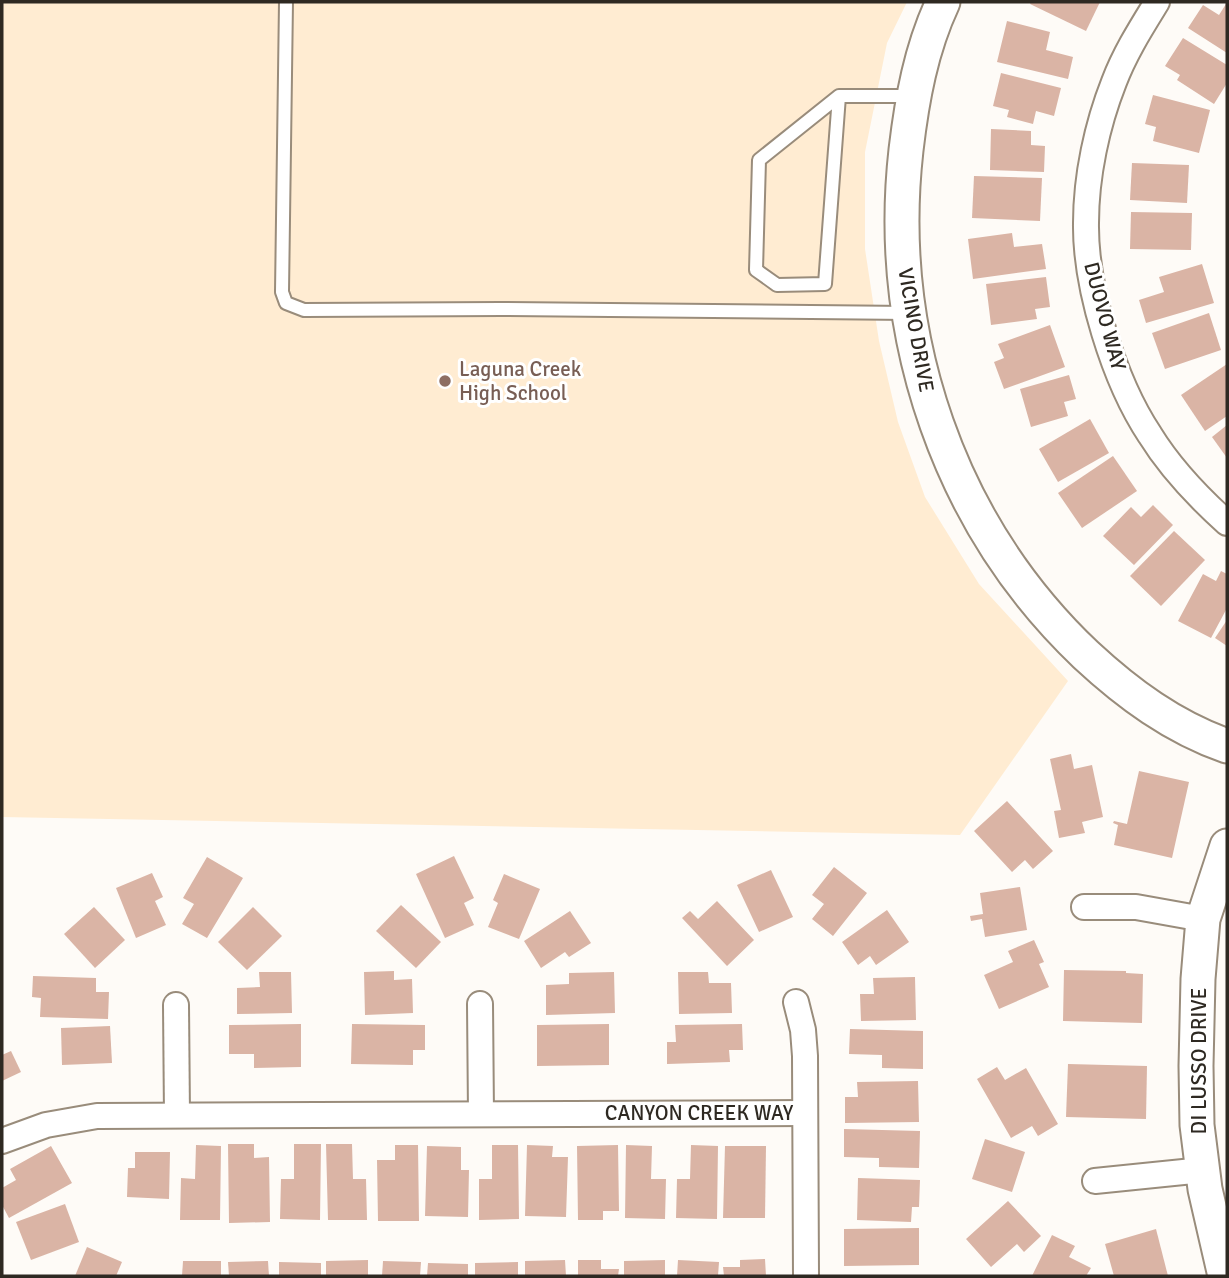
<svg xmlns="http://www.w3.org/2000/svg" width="1229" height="1278" font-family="Signika,sans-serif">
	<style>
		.built { fill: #ffecd2 }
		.building { fill: #dab4a5 }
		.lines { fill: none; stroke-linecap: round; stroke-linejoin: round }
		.lane-casing { stroke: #998c7b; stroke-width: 16 }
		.street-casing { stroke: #998c7b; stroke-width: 28 }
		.secondary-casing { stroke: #998c7b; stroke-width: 37 }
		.lane { stroke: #fff; stroke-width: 12 }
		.street { stroke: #fff; stroke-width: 24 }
		.secondary { stroke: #fff; stroke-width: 33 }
		.education-dot { fill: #8d6e63; stroke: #fff; stroke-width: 2.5 }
		.labels { text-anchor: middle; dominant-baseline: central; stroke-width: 6; stroke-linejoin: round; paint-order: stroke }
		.street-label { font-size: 21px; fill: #2e2922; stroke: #fff }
		.education-label { font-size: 21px; fill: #785e54; stroke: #fff; text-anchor: start }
	</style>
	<rect width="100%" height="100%" fill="#fefbf7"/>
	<polygon class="built" points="2,2 907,2 887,43 865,152 865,249 879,341 898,422 925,497 979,584 1068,681 960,835 2,817"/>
	<g class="building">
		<polygon points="1031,2 1100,2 1086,31 1030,4"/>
		<polygon points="1226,4 1227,6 1227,53 1188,28 1203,5 1219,15"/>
		<polygon points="1007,21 1050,32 1046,50 1073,57 1068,79 997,62"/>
		<polygon points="1183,38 1227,65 1227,83 1214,104 1177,80 1180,75 1165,66"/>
		<polygon points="1001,73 1061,88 1054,116 1036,111 1033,124 1007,117 1009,110 993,106"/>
		<polygon points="1153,95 1210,110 1199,153 1153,141 1156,127 1145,124"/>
		<polygon points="991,129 1031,131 1031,145 1045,146 1044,172 990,170"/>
		<polygon points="1132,163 1189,165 1187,203 1130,200"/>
		<polygon points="974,176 1042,178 1040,221 972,218"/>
		<polygon points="1131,212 1192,213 1191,250 1130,249"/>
		<polygon points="1012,233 1014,247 1042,244 1046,269 973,279 968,239"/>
		<polygon points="1202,264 1214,303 1146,323 1139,300 1164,292 1159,277"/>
		<polygon points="1046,277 1050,307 1035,309 1037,319 991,325 986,284"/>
		<polygon points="1209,313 1221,350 1165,369 1152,333"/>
		<polygon points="1050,325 1065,367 1004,389 994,362 1004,358 998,344"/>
		<polygon points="1227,364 1227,416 1205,431 1181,395"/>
		<polygon points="1069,375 1076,399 1064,402 1068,416 1031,427 1020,389"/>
		<polygon points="1090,419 1109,453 1058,482 1039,449"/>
		<polygon points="1227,425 1227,458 1212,437"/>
		<polygon points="1113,456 1137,491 1082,528 1058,493"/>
		<polygon points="1153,505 1173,525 1134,565 1103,536 1131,507 1141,517"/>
		<polygon points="1174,531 1205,560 1161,606 1130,576"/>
		<polygon points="1221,571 1227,574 1227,608 1211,638 1178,621 1203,574 1216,581"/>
		<polygon points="1227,620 1227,646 1215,638"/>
		<polygon points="1071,754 1074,769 1092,765 1103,817 1082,822 1085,833 1059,838 1054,811 1061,810 1050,759"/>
		<polygon points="1139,771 1189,782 1172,858 1114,845 1118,825 1113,823 1114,821 1127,824"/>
		<polygon points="1007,801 1053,851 1033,869 1025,860 1012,872 974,831"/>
		<polygon points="454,856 474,898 464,903 474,925 445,938 416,874"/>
		<polygon points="207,857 243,878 207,938 182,924 194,904 183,898"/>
		<polygon points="834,867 867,893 833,936 812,919 824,904 812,895"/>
		<polygon points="771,870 793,917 759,932 737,885"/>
		<polygon points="152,873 163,897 155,901 166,925 136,938 116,888"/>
		<polygon points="504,874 540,889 519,939 488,927 498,903 493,900"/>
		<polygon points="1020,887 1027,930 985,937 982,919 971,921 970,916 983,914 980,893"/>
		<polygon points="717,901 754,940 727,966 682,918 690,911 698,919"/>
		<polygon points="401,905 441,942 416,968 376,931"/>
		<polygon points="94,907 125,940 95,968 64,934"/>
		<polygon points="253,907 282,936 247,970 218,942"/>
		<polygon points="887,910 909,942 876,965 870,956 858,965 842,942"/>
		<polygon points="570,911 591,943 569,957 565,952 541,968 524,941"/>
		<polygon points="1034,940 1044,962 1039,964 1049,987 999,1009 984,975 1013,962 1008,951"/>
		<polygon points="1064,970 1126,971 1126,973 1143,974 1142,1023 1063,1021"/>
		<polygon points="394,971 394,980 412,979 413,1013 365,1015 364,972"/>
		<polygon points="259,972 291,972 292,1013 237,1014 237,988 260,987"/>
		<polygon points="614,972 615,1013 546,1015 546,985 569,984 569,973"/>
		<polygon points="678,972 708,972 709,983 731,983 732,1013 679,1014"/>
		<polygon points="33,976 96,978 96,992 109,992 108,1019 40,1017 41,998 32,997"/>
		<polygon points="915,977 916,1020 861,1021 860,994 874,994 873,978"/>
		<polygon points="301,1024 301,1067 254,1068 254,1054 229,1054 229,1025"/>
		<polygon points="352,1024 425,1025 425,1050 413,1050 413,1065 351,1064"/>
		<polygon points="609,1024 609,1065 537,1066 537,1025"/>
		<polygon points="742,1024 743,1050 729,1050 730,1062 667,1064 667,1042 676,1042 675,1025"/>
		<polygon points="110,1026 112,1063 62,1065 61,1028"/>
		<polygon points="850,1029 923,1031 923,1069 882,1068 882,1055 849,1054"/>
		<polygon points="11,1051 21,1072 2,1081 2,1055"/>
		<polygon points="1068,1064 1147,1066 1146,1119 1066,1117"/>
		<polygon points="997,1067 1005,1080 1026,1068 1058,1124 1038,1136 1032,1126 1011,1138 977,1079"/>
		<polygon points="918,1081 919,1122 845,1123 845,1097 858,1097 857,1082"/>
		<polygon points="844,1129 920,1131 919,1168 879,1167 879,1158 844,1157"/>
		<polygon points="985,1139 1025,1152 1012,1192 972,1179"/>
		<polygon points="228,1144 254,1144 254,1158 269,1157 270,1222 229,1223"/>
		<polygon points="294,1144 321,1144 320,1220 280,1219 281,1179 294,1179"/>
		<polygon points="326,1144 352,1144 353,1179 366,1179 367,1220 328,1220"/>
		<polygon points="196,1145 221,1146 220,1220 180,1220 181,1178 195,1179"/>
		<polygon points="395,1145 418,1145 419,1221 378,1221 377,1160 395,1160"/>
		<polygon points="492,1145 518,1145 519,1219 479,1220 479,1179 492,1179"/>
		<polygon points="527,1145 553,1146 552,1157 568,1157 566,1217 525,1216"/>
		<polygon points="618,1145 619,1211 603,1211 603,1220 578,1220 577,1146"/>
		<polygon points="626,1145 652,1146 651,1179 666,1179 665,1219 625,1218"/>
		<polygon points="691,1145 718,1146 717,1219 676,1218 677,1179 690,1179"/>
		<polygon points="51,1146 72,1183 9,1218 2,1205 2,1188 16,1180 10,1169"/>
		<polygon points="427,1146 461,1147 461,1170 469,1170 468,1217 425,1216"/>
		<polygon points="725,1146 766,1146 765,1218 723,1218"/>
		<polygon points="135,1152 170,1152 169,1199 127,1197 128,1168 135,1168"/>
		<polygon points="858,1178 920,1180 919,1207 912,1207 911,1222 857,1220"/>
		<polygon points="1008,1201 1041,1236 1024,1252 1017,1244 991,1267 966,1239"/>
		<polygon points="65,1204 79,1242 31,1260 16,1222"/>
		<polygon points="919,1228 919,1265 844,1266 844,1229"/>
		<polygon points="1156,1229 1168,1276 1114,1276 1105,1244"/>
		<polygon points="1052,1235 1075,1246 1069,1257 1091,1268 1086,1276 1032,1276"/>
		<polygon points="87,1247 122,1262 116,1276 75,1276"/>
		<polygon points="765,1259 766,1276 724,1276 723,1267 740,1267 740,1260"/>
		<polygon points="368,1260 368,1276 326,1276 326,1261"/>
		<polygon points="565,1260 566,1276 525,1276 525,1261"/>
		<polygon points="578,1260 601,1260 601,1269 619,1269 618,1276 578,1276"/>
		<polygon points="665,1260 665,1276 624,1276 624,1261"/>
		<polygon points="678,1260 719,1262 718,1276 677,1276"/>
		<polygon points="183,1261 221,1261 221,1276 182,1276"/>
		<polygon points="268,1261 269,1276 229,1276 228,1262"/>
		<polygon points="383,1261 421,1262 420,1276 382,1276"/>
		<polygon points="279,1262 321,1263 321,1276 279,1276"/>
		<polygon points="518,1262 518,1276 475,1276 475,1263"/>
		<polygon points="428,1263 468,1264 468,1276 427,1276"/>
	</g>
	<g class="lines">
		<g class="lane-casing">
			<g id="lane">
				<polyline points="286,2 282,292 286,303 304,310 501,309 909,313"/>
				<polyline points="839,96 825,284 777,285 756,270 759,160 839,96 912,96"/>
			</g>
		</g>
		<g class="street-casing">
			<g id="street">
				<path d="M 1157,2 C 1141,28 1125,53 1114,82 C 1097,125 1086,176 1086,223 C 1085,287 1114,381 1150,435 C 1171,469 1198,497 1227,523"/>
				<polyline points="1084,907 1136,907 1203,919"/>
				<polyline points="796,1002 803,1030 805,1056 806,1276"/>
				<polyline points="480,1004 481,1114"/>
				<polyline points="176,1005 177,1115"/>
				<polyline points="2,1141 46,1125 97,1116 805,1113"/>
				<polyline points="1095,1181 1203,1170"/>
			</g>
		</g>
		<g class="secondary-casing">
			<g id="secondary">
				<path d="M 943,2 C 921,49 912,99 906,150 C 885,337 949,525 1086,655 C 1128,694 1173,727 1227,746"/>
				<polyline points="1225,1276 1205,1189 1197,1125 1196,1066 1198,979 1203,919 1227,846"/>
			</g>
		</g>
		<use href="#lane" class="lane"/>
		<use href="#street" class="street"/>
		<use href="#secondary" class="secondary"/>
	</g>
	<circle class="education-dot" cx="445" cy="381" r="7"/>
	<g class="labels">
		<g class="street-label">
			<text transform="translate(1105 316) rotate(75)">DUOVO WAY</text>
			<text transform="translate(916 330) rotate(80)">VICINO DRIVE</text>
			<text transform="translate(1199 1061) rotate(-90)">DI LUSSO DRIVE</text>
			<text x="699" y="1113">CANYON CREEK WAY</text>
		</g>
		<g class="education-label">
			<text x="459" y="369">Laguna Creek<tspan x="459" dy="24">High School</tspan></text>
		</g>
	</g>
	<rect width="1229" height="1278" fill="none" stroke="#2e2922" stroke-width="7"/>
</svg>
